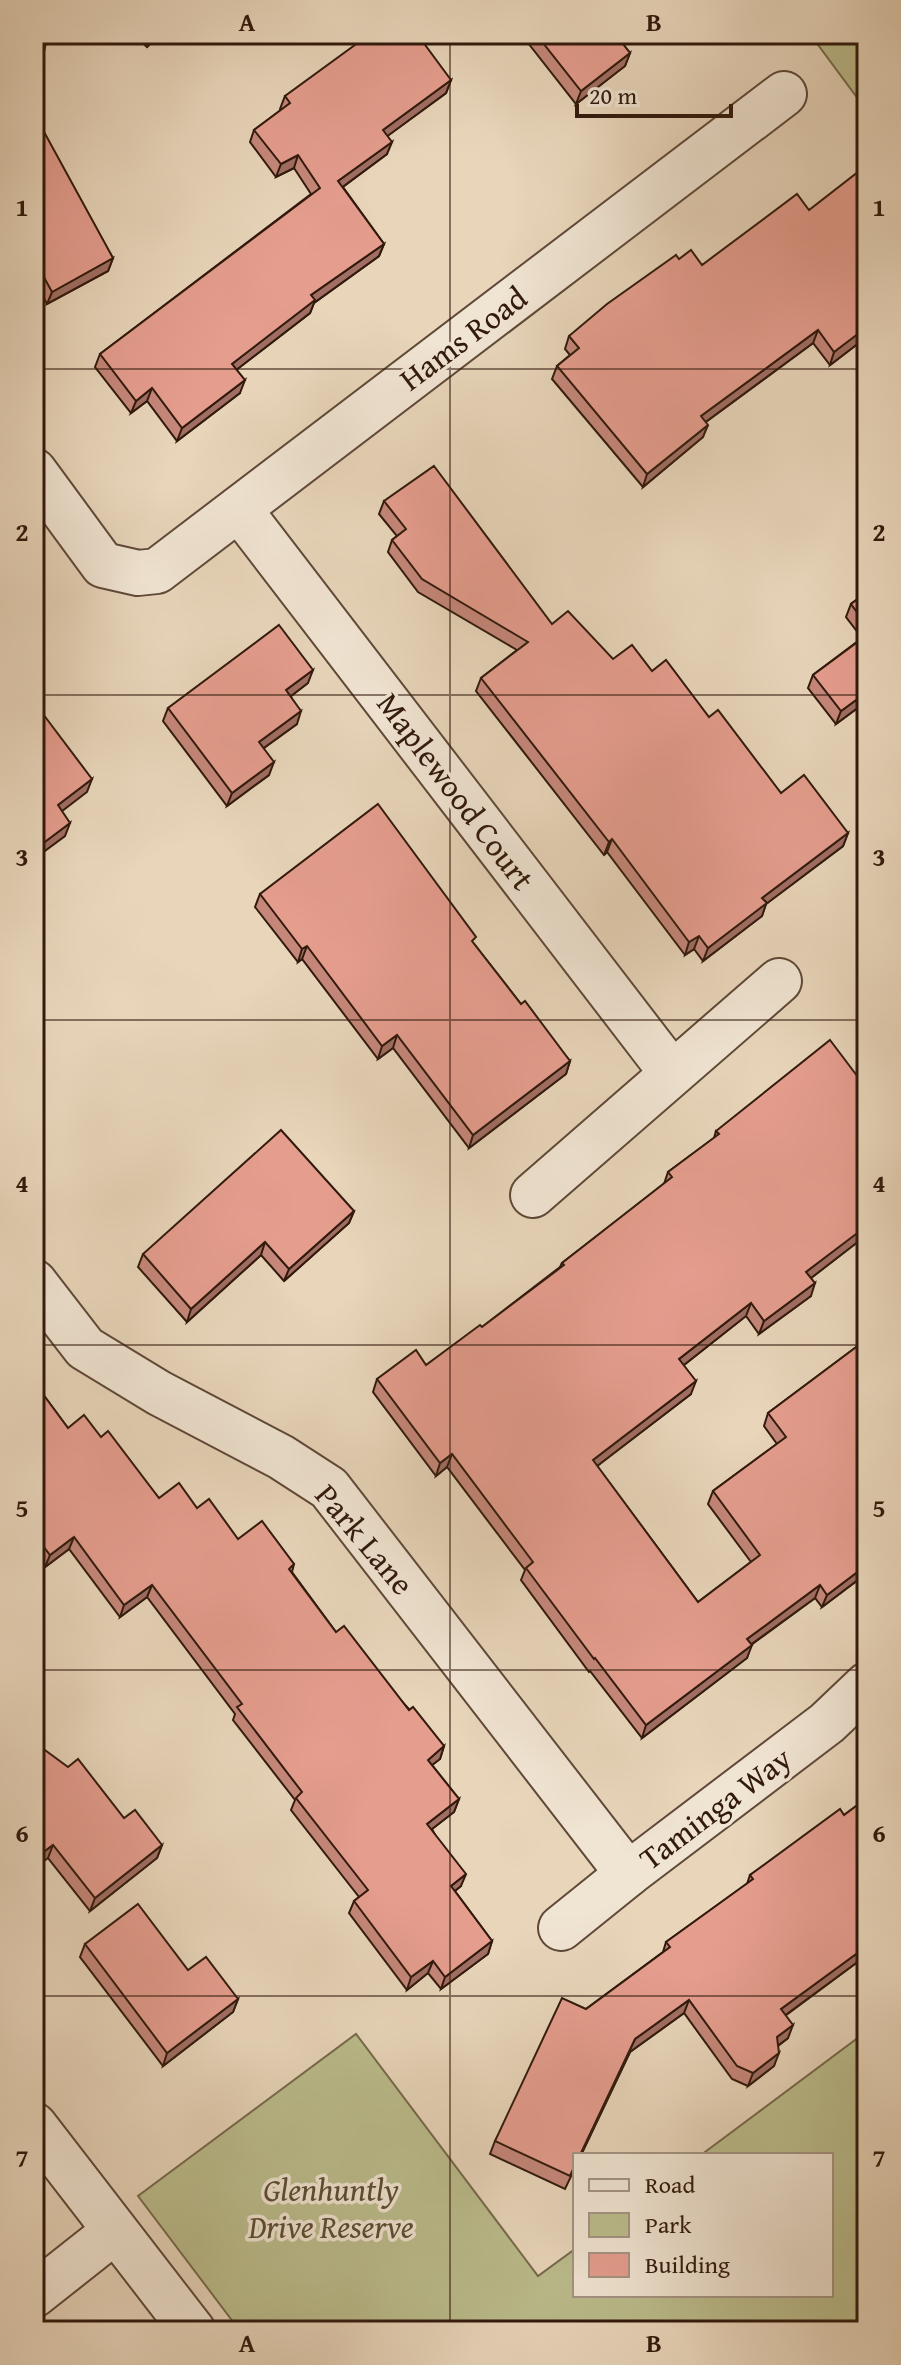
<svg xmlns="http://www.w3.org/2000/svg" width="901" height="2365" font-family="'Gentium Book Plus',serif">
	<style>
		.green { fill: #bbbc8c; stroke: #766a4c; stroke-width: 2 }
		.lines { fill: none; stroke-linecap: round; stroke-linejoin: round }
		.minor-casing { stroke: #5f4838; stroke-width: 48 }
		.minor { stroke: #f0e4d2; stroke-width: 44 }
		.wall { fill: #c5877a; stroke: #31190c; stroke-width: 2 }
		.shaded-wall { fill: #a06e63; stroke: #31190c; stroke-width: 2 }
		.building { fill: #e59d8e; stroke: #31190c; stroke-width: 2 }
		.grid { fill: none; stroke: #31190c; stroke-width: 2; stroke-opacity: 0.55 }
		.labels { text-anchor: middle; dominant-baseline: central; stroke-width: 7; stroke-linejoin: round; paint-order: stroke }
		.street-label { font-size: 32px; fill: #31190c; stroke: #f0e4d2 }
		.park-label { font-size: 32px; font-style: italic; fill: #5a4a32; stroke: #f0e4d2 }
		.neatline { fill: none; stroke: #31190c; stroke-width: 3 }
		.grid-label { font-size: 26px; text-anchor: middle; font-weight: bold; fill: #31190c }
	</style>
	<rect width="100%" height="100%" fill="#e8d5ba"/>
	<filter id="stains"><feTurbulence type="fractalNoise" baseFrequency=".0025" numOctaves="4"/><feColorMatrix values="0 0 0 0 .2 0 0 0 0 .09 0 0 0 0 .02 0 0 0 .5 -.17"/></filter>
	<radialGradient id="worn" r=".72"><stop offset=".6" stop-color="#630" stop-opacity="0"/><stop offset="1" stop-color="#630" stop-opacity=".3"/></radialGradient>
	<g class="green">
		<polygon points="810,34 867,34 867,111"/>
		<polygon points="867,2031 867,2331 240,2331 138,2196 356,2034 538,2276 575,2249 575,2295 831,2295 831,2155 701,2155"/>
	</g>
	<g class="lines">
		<g class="minor-casing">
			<g id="minor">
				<polyline points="34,471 103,565 138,573 157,571 784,94"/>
				<polyline points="239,509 672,1073"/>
				<polyline points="533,1195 779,981"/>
				<polyline points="34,1282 85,1348 159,1393 281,1457 329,1488 628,1874"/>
				<polyline points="561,1928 628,1874 827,1723 867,1685"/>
				<polyline points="34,2125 193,2331"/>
				<polyline points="34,2295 115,2231"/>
			</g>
		</g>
		<use href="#minor" class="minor"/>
	</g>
	<g class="wall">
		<polygon points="133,34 160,34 147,47"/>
		<polygon points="521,34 617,34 616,35 630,53 625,66 576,104"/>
		<polygon points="451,80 446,93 387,136 387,154 343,187 384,244 379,256 314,303 310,313 236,370 240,393 177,441 147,401 131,413 95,367 100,354 311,194 294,168 276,177 250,142 254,130 281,110 280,109 285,96"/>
		<polygon points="34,134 113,258 108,271 47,304 34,280"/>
		<polygon points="867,184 867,286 861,290 864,339 830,365 813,343 706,422 703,437 643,487 552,379 557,366 570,355 565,349 569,336 679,259 702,265 809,210"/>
		<polygon points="384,501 552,624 613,659 652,671 709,717 781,793 848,833 843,846 766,904 762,916 703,961 694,949 685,955 607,852 604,855 476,691 481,678 517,650 418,592 388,552 392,540 397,536 379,514"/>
		<polygon points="867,592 867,701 836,724 808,688 813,675 862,638 846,617 851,604"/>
		<polygon points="308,683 291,696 297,724 264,748 269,775 227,806 163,721 168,708"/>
		<polygon points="260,894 474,944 521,1004 570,1061 566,1074 469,1148 393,1048 378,1059 302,959 298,962 255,907"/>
		<polygon points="716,1131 861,1234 859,1241 811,1278 811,1296 759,1334 746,1316 684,1365 691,1394 597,1466 698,1602 751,1562 708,1504 713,1491 777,1444 764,1426 768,1413 867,1339 867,1562 863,1565 864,1567 859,1579 822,1607 815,1598 751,1645 747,1658 642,1738 590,1671 589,1672 521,1580 525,1570 447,1467 436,1476 373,1392 377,1379 426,1365 482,1327 560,1267 562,1263 664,1184 668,1172 714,1138"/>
		<polygon points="354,1211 349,1223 284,1281 261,1255 187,1322 138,1267 143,1254"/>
		<polygon points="34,1382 68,1428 101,1437 159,1498 197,1508 238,1539 294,1564 292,1572 336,1632 444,1746 440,1759 432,1765 459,1799 454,1812 432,1829 461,1886 455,1891 492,1941 488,1954 441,1989 428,1973 407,1990 349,1913 354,1901 359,1897 291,1810 295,1800 233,1720 235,1714 147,1597 120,1617 69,1549 45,1567 34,1552"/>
		<polygon points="34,1742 124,1818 162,1845 157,1858 90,1911 48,1858"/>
		<polygon points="867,1798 867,1955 785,2016 788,2038 778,2046 774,2066 748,2086 732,2079 684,2013 630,2052 581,2155 575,2155 575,2168 565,2189 490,2154 495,2141 586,2009 663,1952 666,1942 747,1884 750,1875 844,1815"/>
		<polygon points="85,1944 188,1970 238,1999 233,2012 163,2066 80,1957"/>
	</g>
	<g class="shaded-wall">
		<polygon points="152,34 160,34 147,47"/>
		<polygon points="630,53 625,66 576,104 581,91"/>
		<polygon points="451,80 446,93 378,143 383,130"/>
		<polygon points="392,142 387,154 333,194 338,181"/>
		<polygon points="298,155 294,168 276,177 281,164"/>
		<polygon points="384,244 379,256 314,303 310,313 227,377 232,364 311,295"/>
		<polygon points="113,258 108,271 47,304 52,292"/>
		<polygon points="867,276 867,286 852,297 857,284"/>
		<polygon points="867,320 867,330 864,339 830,365 834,352"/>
		<polygon points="818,330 813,343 696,429 701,416"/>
		<polygon points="245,380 240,393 177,441 182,428"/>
		<polygon points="152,388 147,401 131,413 136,401"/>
		<polygon points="708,425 703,437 643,487 647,474"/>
		<polygon points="313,670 308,683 282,703 286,690"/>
		<polygon points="867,692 867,701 836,724 841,711"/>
		<polygon points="301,711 297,724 254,755 259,742"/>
		<polygon points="274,762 269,775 227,806 232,793"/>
		<polygon points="92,779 87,792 53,818 58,805"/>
		<polygon points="70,823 65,836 34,859 34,850"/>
		<polygon points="848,833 843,846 766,904 762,916 703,961 708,948 762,898"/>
		<polygon points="612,839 607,852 604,855 609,842"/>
		<polygon points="699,936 694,949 685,955 689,942"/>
		<polygon points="307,946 302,959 298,962 302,949"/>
		<polygon points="397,1035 393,1048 378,1059 382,1046"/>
		<polygon points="570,1061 566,1074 469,1148 473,1135"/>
		<polygon points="354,1211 349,1223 284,1281 289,1269"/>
		<polygon points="867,1221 867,1230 861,1234 859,1241 802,1285 806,1272"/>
		<polygon points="265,1242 261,1255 187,1322 191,1309"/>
		<polygon points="815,1283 811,1296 759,1334 764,1321"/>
		<polygon points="751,1303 746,1316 675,1372 679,1359"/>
		<polygon points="696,1381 691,1394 588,1473 593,1460"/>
		<polygon points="452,1454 447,1467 436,1476 440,1463"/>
		<polygon points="74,1537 69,1549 45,1567 50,1555"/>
		<polygon points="867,1553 867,1562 854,1572 859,1559"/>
		<polygon points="864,1567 859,1579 822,1607 827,1595"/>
		<polygon points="152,1585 147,1597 120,1617 124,1605"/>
		<polygon points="820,1585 815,1598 742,1651 747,1639"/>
		<polygon points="752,1645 747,1658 642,1738 646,1725"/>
		<polygon points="444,1746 440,1759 423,1772 428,1760"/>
		<polygon points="459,1799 454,1812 423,1836 427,1824"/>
		<polygon points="53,1845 48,1858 34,1869 34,1859"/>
		<polygon points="162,1845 157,1858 90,1911 95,1898"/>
		<polygon points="466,1874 461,1886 446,1898 451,1886"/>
		<polygon points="492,1941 488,1954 441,1989 445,1977"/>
		<polygon points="867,1946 867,1955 776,2022 781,2009"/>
		<polygon points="433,1961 428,1973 407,1990 411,1977"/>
		<polygon points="238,1999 233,2012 163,2066 167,2053"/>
		<polygon points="689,2000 684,2013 630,2052 581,2155 580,2155 635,2039"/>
		<polygon points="793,2025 788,2038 772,2050 777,2037"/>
		<polygon points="779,2053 774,2066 748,2086 753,2073"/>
	</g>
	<g class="building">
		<polygon points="34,34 48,34 34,96"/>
		<polygon points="370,34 417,34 451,80 383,130 392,142 338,181 384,244 311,295 315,300 232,364 245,380 182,428 152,388 136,401 100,354 320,188 298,155 281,164 254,130 290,103 285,96"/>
		<polygon points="536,34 615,34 630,53 581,91"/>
		<polygon points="43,130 113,258 52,292 34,259 34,134"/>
		<polygon points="858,172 867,184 867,276 857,284 867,298 867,320 865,321 867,327 834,352 818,330 701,416 708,425 647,474 557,366 579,348 569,336 607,304 676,255 679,259 691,250 702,265 797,194 809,210"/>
		<polygon points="434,466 552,624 568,611 613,659 632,645 652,671 666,660 709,717 718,710 781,793 804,775 848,833 762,898 767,903 708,948 699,936 689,942 612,839 609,842 481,678 528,642 422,579 392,540 406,529 384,501"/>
		<polygon points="867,592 867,626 851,604"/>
		<polygon points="279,625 313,670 286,690 301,711 259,742 274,762 232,793 168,708"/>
		<polygon points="867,635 867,692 841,711 813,675"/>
		<polygon points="40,710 92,779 58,805 70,823 34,850 34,715"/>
		<polygon points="378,804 476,937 472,941 521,1004 525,1001 570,1061 473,1135 397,1035 382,1046 307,946 302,949 260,894"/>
		<polygon points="830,1040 867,1089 867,1221 861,1225 864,1228 806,1272 815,1283 764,1321 751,1303 679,1359 696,1381 593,1460 698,1602 760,1555 713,1491 786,1437 768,1413 867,1339 867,1553 859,1559 864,1567 827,1595 820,1585 747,1639 752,1645 646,1725 595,1658 594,1659 526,1568 533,1562 452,1454 440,1463 377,1379 416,1350 426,1365 480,1325 482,1327 564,1265 562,1263 672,1177 668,1172 719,1134 716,1131"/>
		<polygon points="281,1130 354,1211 289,1269 265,1242 191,1309 143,1254"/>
		<polygon points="34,1382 68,1428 84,1415 101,1437 108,1431 159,1498 179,1483 197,1508 209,1499 238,1539 262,1521 294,1564 289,1569 336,1632 344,1626 409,1710 413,1707 444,1746 428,1760 459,1799 427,1824 466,1874 451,1886 492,1941 445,1977 433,1961 411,1977 354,1901 368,1890 296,1798 302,1792 237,1707 242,1704 152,1585 124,1605 74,1537 50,1555 34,1534"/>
		<polygon points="34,1742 68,1767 78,1759 124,1818 135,1810 162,1845 95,1898 53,1845 34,1859"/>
		<polygon points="867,1798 867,1946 781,2009 793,2025 777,2037 779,2053 753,2073 737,2066 689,2000 635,2039 580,2155 575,2155 575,2165 570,2176 495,2141 562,1998 586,2009 670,1947 666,1942 753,1879 750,1875 840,1809 844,1815"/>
		<polygon points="138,1904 188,1970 206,1957 238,1999 167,2053 85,1944"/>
	</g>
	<path class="grid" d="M 450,34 L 450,2331M 34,369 L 867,369M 34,695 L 867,695M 34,1020 L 867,1020M 34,1345 L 867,1345M 34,1670 L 867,1670M 34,1996 L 867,1996"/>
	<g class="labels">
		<g class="street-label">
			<text transform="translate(463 338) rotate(-37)">Hams Road</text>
			<text transform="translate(456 791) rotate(53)">Maplewood Court</text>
			<text transform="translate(365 1539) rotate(50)">Park Lane</text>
			<text transform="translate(715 1808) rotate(-37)">Taminga Way</text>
		</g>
		<g class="park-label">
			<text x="331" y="2189">Glenhuntly<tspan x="331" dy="37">Drive Reserve</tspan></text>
		</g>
	</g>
	<rect width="901" height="2365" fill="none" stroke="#e8d5ba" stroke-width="88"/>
	<rect x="573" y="2153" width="260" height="144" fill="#f0e4d2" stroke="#a49383" stroke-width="2"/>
	<rect x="589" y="2179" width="40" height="12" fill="#f0e4d2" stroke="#a49383" stroke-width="2"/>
	<text x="645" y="2193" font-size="24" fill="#31190c">Road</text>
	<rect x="589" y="2213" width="40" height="24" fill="#bbbc8c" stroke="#a49383" stroke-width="2"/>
	<text x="645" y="2233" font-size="24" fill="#31190c">Park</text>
	<rect x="589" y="2253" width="40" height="24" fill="#e59d8e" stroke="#a49383" stroke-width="2"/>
	<text x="645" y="2273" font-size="24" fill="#31190c">Building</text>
	<path d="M577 104v12h154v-12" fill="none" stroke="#31190c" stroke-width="4"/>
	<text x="589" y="104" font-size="24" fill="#31190c" stroke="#f0e4d2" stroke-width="6" paint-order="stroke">20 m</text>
	<rect x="44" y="44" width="813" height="2277" class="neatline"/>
	<g class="grid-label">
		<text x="247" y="31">A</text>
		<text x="654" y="31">B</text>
		<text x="22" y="216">1</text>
		<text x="879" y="216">1</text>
		<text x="22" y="541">2</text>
		<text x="879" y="541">2</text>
		<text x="22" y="866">3</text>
		<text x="879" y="866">3</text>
		<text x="22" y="1192">4</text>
		<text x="879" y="1192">4</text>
		<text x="22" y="1517">5</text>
		<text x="879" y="1517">5</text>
		<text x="22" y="1842">6</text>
		<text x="879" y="1842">6</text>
		<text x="22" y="2167">7</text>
		<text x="879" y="2167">7</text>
		<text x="247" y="2352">A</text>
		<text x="654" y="2352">B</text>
	</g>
	<rect width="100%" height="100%" filter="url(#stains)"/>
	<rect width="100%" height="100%" fill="url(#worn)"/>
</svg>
